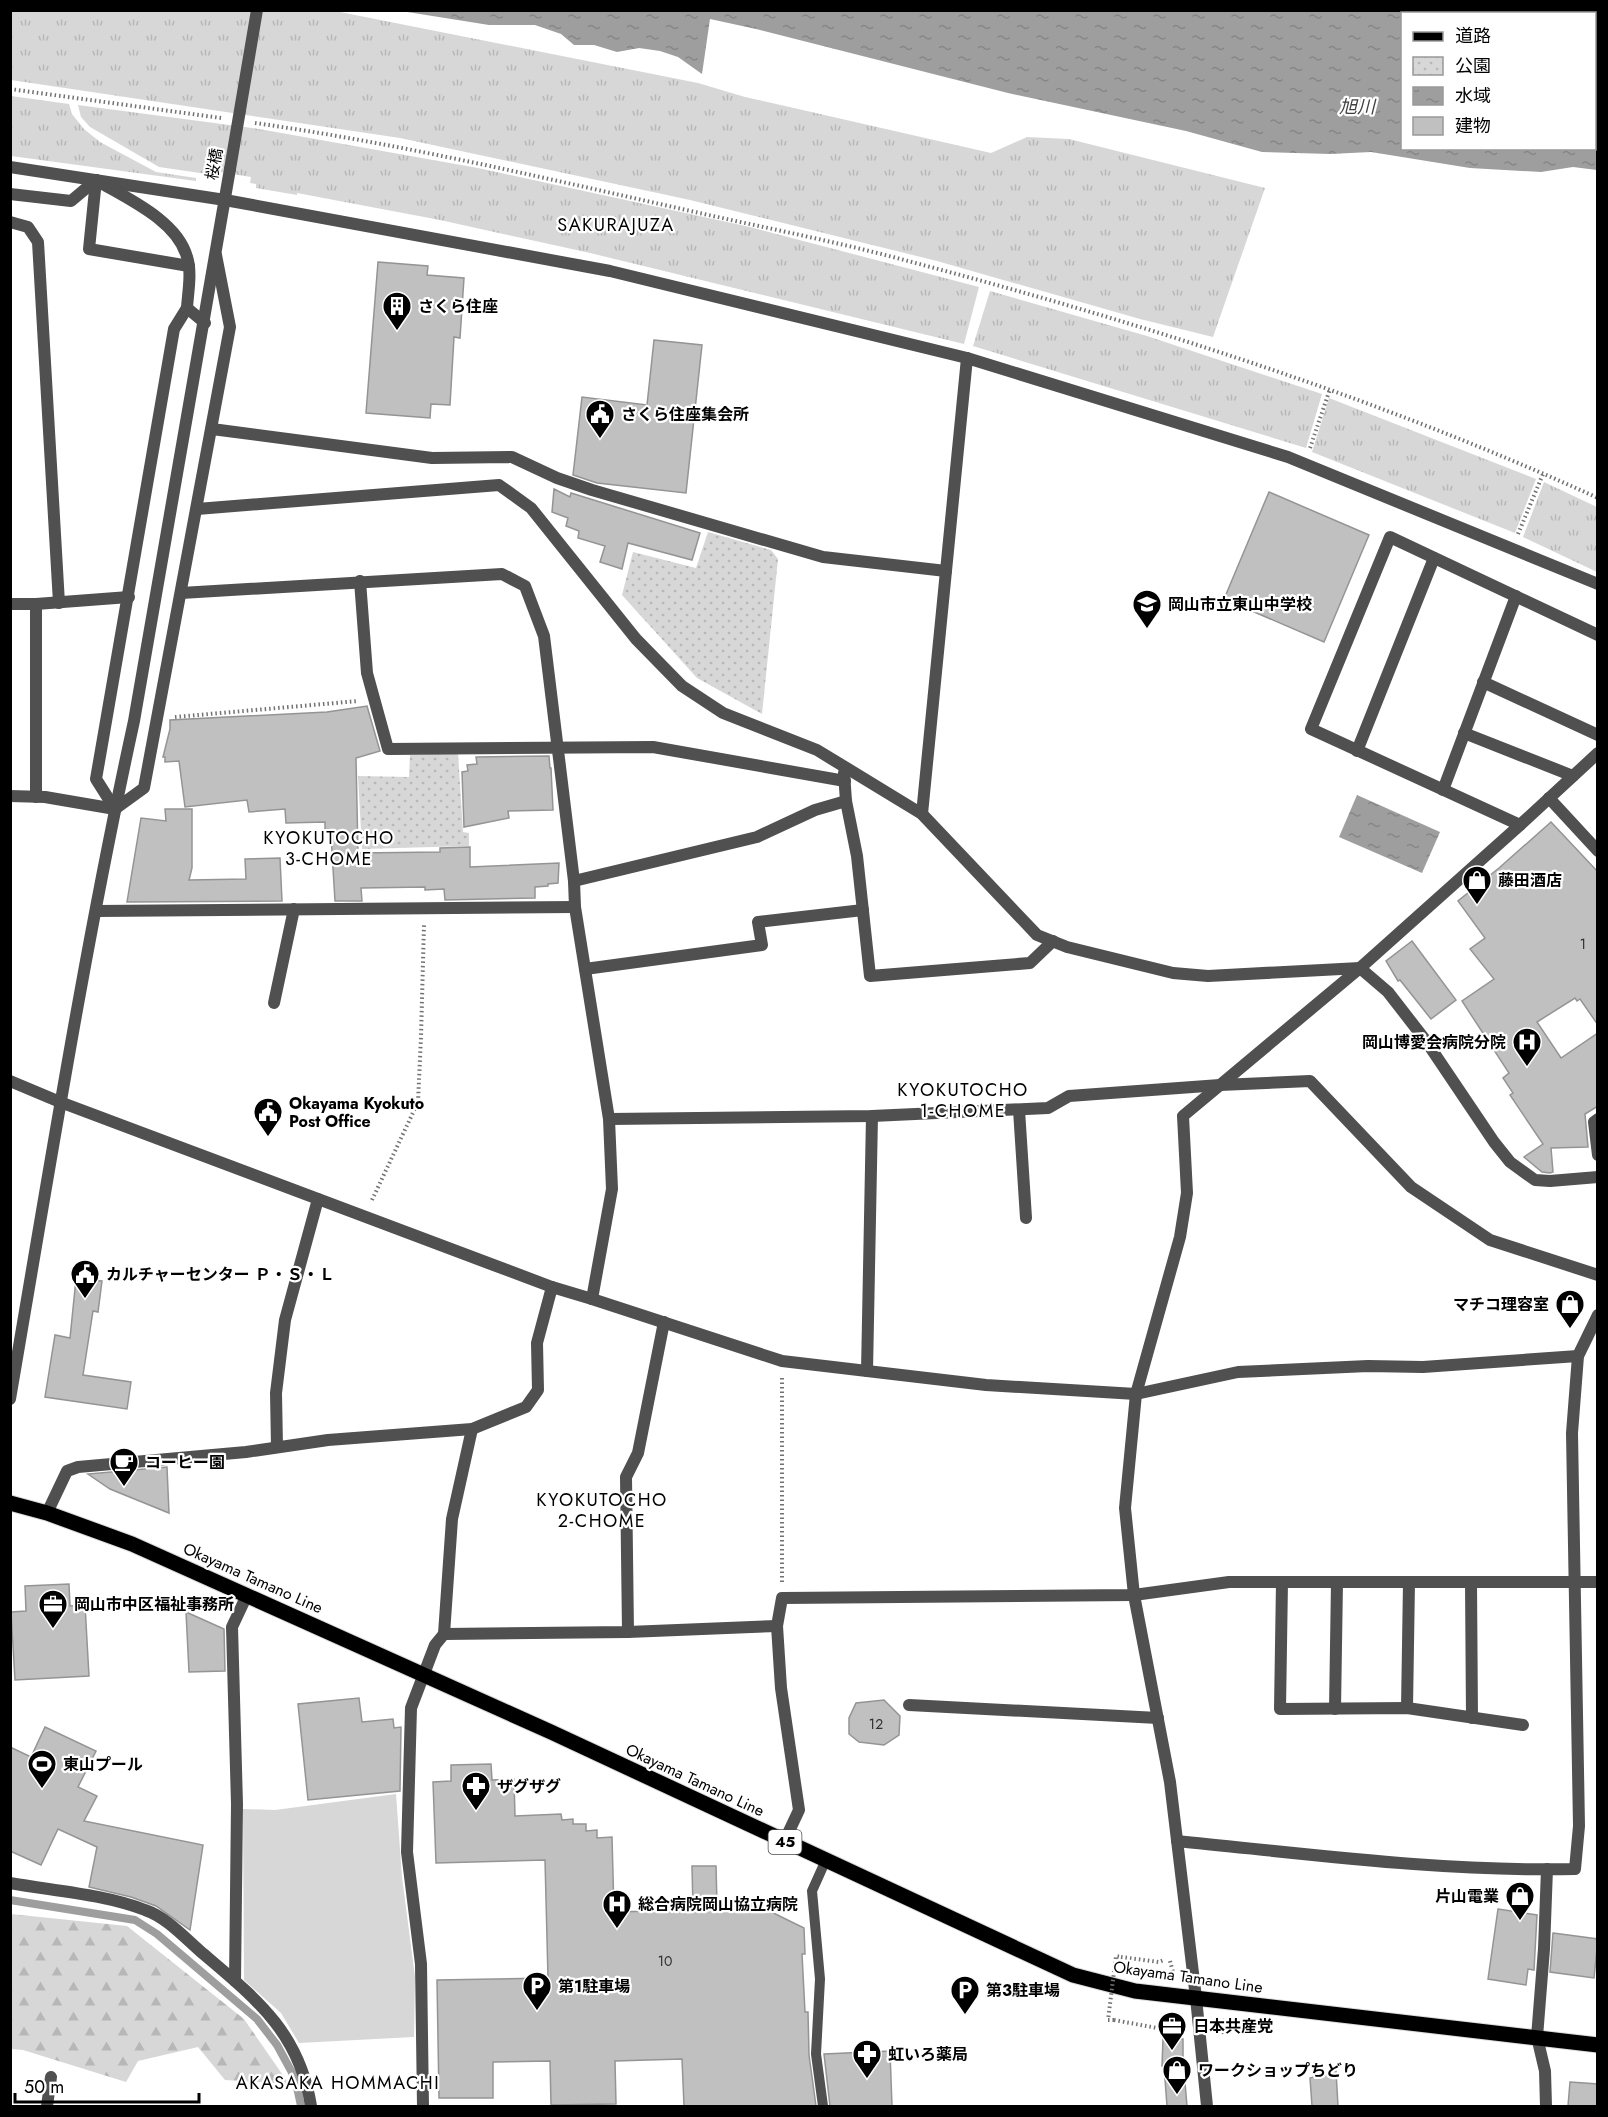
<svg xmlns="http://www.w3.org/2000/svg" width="1608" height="2117" font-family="Jost,'Noto Sans JP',sans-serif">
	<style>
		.grass { fill: url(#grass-tufts) }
		.forest { fill: url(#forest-firs) }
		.park { fill: url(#park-dots) }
		.pitch { fill: #d7d7d7 }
		.water { fill: url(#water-ripples); fill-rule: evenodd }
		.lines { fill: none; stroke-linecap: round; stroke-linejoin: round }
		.stream { stroke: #9e9e9e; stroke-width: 8 }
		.building { fill: #c0c0c0; stroke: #949494; stroke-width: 1.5 }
		.primary-casing { stroke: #dbdbdb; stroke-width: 17 }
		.path { stroke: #727272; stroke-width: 4; stroke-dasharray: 1.5 3; stroke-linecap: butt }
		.service { stroke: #505050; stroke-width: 10 }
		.minor { stroke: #505050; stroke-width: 12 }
		.tertiary { stroke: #505050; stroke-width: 12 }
		.primary { stroke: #000; stroke-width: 15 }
		.path-bridge { stroke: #727272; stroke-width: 4; stroke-dasharray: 1.5 3; stroke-linecap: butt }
		.tertiary-bridge { stroke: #505050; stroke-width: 12 }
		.labels { text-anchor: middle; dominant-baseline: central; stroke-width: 4.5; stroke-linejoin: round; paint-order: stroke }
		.number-label { font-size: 14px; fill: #303030 }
		.shield { fill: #fff; stroke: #4c4c4c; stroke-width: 1.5 }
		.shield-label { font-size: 15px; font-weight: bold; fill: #000 }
		.street-label { font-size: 16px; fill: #000; stroke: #fff }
		.poi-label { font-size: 16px; font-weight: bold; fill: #000; stroke: #fff; text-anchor: start }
		.water-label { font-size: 18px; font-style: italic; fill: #3f3f3f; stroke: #fff }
		.neighbourhood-label { font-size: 18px; letter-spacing: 1.5px; fill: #000; stroke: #fff }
	</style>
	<defs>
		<pattern id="grass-tufts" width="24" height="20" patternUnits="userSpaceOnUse" patternTransform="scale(1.5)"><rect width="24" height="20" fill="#d7d7d7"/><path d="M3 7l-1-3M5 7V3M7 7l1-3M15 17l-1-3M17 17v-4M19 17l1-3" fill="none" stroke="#b7b7b7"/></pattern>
		<pattern id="forest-firs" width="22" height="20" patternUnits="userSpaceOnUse" patternTransform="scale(1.5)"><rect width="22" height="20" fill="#d7d7d7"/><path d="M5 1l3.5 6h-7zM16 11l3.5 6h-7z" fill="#b7b7b7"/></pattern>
		<pattern id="park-dots" width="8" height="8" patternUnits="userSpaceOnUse" patternTransform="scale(1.5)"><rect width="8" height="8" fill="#d7d7d7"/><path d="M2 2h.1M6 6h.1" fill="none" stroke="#b7b7b7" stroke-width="1.8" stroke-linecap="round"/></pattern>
		<pattern id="water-ripples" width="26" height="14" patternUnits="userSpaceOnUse" patternTransform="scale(1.5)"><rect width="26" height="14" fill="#9e9e9e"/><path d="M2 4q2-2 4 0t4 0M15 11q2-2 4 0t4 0" fill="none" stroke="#868686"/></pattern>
	</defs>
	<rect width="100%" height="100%" fill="#fff"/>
	<g class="grass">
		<polygon points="10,11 335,11 698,83 745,97 991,153 1027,137 1069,139 1265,188 1213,337 1140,319 937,261 690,200 400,138 11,80"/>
		<polygon points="11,96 69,104 72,114 84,129 100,142 156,172 196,178 196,181 11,156"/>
		<polygon points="78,105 259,129 478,168 750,227 979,287 964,344 590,253 440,220 297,193 297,195 256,188 256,184 250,183 251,177 208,170 207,174 159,167 90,127 81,117"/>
		<polygon points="990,291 1147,336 1322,394 1306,448 973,346"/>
		<polygon points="1329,398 1536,479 1515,533 1312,452"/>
		<polygon points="1544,482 1597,507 1597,572 1523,537"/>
	</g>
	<polygon class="forest" points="11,1914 127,1926 244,2019 289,2084 225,2080 198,2047 138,2061 126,2082 23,2050 11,2049"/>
	<g class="park">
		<polygon points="708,532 771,550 778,559 762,714 697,678 622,595 633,552 696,568"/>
		<polygon points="458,753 463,832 469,833 469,846 362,849 358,776 409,777 410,755"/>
	</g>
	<polygon class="pitch" points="396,1794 402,1877 415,1977 414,2037 299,2043 281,2013 244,1980 243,1809 275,1810"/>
	<g class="water">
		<path d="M 401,11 L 1597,11 L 1597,170 L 1573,167 L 1541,172 L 1470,168 L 1371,152 L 1330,154 L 1262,152 L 1186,131 L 1008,93 L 756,29 L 710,19 L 702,74 L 678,57 L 660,51 L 639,48 L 617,52 L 594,45 L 574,45 L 561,34 L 535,25 L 489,25 ZM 1402,14 L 1594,14 L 1594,148 L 1402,148 Z"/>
		<polygon points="1357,795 1440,832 1422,873 1339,837"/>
	</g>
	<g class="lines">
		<polyline class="stream" points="10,1900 135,1920 157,1934 257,2019 277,2045 295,2078 301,2106"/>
	</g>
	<g class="building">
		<polygon points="378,262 428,266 427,275 464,278 460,338 454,337 450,405 431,404 430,418 366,413"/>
		<polygon points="654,340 702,345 686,493 597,483 573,475 582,397 647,405"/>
		<polygon points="554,489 570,497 571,493 700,533 692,560 628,543 622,569 600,562 605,546 578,538 579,531 566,526 568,518 552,512"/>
		<polygon points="1269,492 1369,535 1324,642 1224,599"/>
		<polygon points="367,706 380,751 356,758 358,853 440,852 440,848 470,847 470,867 559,863 558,883 548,884 548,886 535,887 535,898 445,900 444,889 425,890 425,887 361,888 362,901 335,901 331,835 329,829 325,829 325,822 286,823 285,809 249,812 247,800 185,807 179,761 165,762 165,757 163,757 170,729 170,720 327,712"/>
		<polygon points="549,756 550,768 551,768 553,810 508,811 509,818 464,827 462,772 468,771 467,765 477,764 476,757"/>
		<polygon points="165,809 192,809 192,868 189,880 246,879 245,859 280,858 282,901 127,902 141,818 166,821"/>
		<polygon points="1551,822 1598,872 1598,1025 1580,999 1577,1001 1575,998 1537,1022 1561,1058 1598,1033 1598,1106 1585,1114 1588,1147 1551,1148 1553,1172 1550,1173 1542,1172 1524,1157 1543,1144 1510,1095 1513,1093 1503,1078 1509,1073 1462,1001 1494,979 1470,949 1485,938 1458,901 1499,868"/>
		<polygon points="1412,941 1456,1000 1431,1019 1400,980 1398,981 1386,961"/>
		<polygon points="76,1279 102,1281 98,1312 93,1311 83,1375 131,1382 127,1409 45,1397 55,1335 70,1338"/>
		<polygon points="167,1467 169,1513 110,1489 88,1474"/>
		<polygon points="69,1584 70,1606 85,1605 89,1676 15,1680 11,1612 26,1611 25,1586"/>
		<polygon points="186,1612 224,1629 225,1671 189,1672"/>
		<polygon points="359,1698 362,1722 393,1719 394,1728 401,1727 400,1791 308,1800 298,1704"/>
		<polygon points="884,1700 900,1716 899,1735 884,1745 859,1742 849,1734 849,1718 856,1703"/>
		<polygon points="45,1727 96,1751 78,1787 97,1796 84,1821 203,1845 190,1930 156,1906 131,1897 89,1887 97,1847 58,1829 41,1865 10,1851 10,1747 31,1757"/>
		<polygon points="491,1764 492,1780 514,1779 515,1816 561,1814 562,1820 573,1819 573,1824 586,1824 586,1831 597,1830 597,1838 612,1837 614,1912 693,1910 692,1866 716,1866 717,1905 753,1903 804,1928 805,1954 802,1954 805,2012 808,2012 809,2055 816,2106 684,2106 682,2059 615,2061 616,2104 551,2105 550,2061 493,2062 493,2098 439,2098 437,1980 548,1978 545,1860 436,1863 433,1782 451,1781 451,1765"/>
		<polygon points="1498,1909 1537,1915 1534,1970 1528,1969 1526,1985 1488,1979"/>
		<polygon points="1553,1933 1598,1939 1594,1978 1550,1972"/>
		<polygon points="1163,2039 1183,2039 1183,2071 1184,2071 1187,2106 1167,2106 1164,2066 1162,2066"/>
		<polygon points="890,2051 892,2106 830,2106 824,2054"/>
		<polygon points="1336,2071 1338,2106 1312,2106 1310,2078"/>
		<polygon points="1570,2082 1598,2084 1598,2106 1568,2106"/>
	</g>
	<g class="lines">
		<g class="primary-casing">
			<polyline id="primary" points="10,1503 47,1513 132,1544 551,1732 1073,1975 1135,1991 1598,2045"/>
		</g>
		<g class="path">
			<polyline points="10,89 221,118"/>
			<path d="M 255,123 C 403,144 549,179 695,212 C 766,228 838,242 908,261 C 1143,323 1376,397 1598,498"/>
			<polyline points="1310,448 1330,389"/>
			<polyline points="1518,534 1543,474"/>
			<polyline points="175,717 358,701"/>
			<polyline points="372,1200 418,1102 421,1037 424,924"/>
			<polyline points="782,1582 782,1377"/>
			<polyline points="1121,1957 1159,1962 1164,1960"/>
			<polyline points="1170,1961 1173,1972"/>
			<polyline points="1222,2019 1224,2035"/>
			<polyline points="1114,2020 1157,2028"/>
		</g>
		<polyline class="service" points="823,2106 816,2054 820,1979 812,1891 825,1862"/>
		<g class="minor">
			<polyline points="10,167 225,200 610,271 967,358 1288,457 1598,584"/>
			<polyline points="96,180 89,249 189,266"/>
			<polyline points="10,194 71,201 96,180"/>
			<polyline points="10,222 28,227 38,242 59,603"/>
			<polyline points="212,429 432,458 512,457 557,478 592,490 823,557 946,571"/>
			<polyline points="197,509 499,485 531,508 636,639 682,686 723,713 817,750 922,814 1037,935 1067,947 1173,973 1208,976 1360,968 1388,992 1426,1041 1494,1142 1510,1162 1535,1180 1550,1181 1598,1177"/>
			<polyline points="360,581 367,673 388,749 653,747 845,781"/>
			<polyline points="181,593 502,574 525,586 544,636 574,881 575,907 609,1119 612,1189 592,1299"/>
			<polyline points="10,604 36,604 129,597"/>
			<polyline points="1483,682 1598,735"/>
			<polyline points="1464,733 1573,776"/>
			<polyline points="1357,751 1434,558"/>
			<polyline points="844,773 846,801 857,856 870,976 1030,963 1053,941"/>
			<polyline points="1443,790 1516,596"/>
			<polyline points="10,796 45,797 115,809 144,788 230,327 216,255"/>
			<polyline points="36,797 36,604"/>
			<polyline points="1549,798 1598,851"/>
			<polyline points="115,809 96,779 174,329 187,308"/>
			<polyline points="922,814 967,358"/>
			<polyline points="1520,825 1311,729 1390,537 1598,635"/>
			<polyline points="574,881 757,837 815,810 846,801"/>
			<polyline points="96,911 575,907"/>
			<polyline points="585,969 762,945 758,922 863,910"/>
			<polyline points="274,1003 294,909"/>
			<polyline points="10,1081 60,1102 552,1287 592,1299 782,1361 986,1385 1136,1394 1238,1372 1368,1366 1423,1367 1578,1356"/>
			<polyline points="1019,1110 1026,1218"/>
			<polyline points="609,1119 872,1116 1048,1108 1069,1096 1220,1085 1310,1081 1411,1187 1490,1240 1598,1275"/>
			<polyline points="1598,1119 1594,1122 1598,1155"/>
			<polyline points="867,1371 872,1116"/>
			<polyline points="277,1447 276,1393 285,1320 318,1199"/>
			<polyline points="47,1513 67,1471 78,1467 246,1452 328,1440 472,1429 526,1407 538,1390 537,1343 552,1287"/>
			<polyline points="1282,1582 1280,1709 1407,1708 1523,1725"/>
			<polyline points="1471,1582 1472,1718"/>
			<polyline points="628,1632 626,1477 638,1453 664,1322"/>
			<polyline points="444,1634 452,1519 472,1429"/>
			<polyline points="909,1705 1158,1718"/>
			<polyline points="1407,1708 1409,1582"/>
			<polyline points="1335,1709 1337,1582"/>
			<path d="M 1177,1841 C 1309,1854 1443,1872 1575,1869 L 1579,1826 L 1572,1433 L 1578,1356 L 1598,1315"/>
			<polyline points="784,1842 799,1810 781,1688 777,1626 782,1598 1134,1595 1229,1582 1598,1582"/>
			<path d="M 10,1883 C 55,1891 103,1894 145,1910 C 166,1917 184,1937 200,1951 C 255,1998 299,2031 311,2106"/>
			<polyline points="235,1981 237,1804 232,1627 247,1595"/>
			<polyline points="1196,1998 1170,1782 1134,1595 1125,1508 1136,1394 1180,1237 1187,1193 1183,1116 1360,968 1520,825 1598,753"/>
			<polyline points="47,2106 51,2077"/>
			<polyline points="423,2106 421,1964 407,1852 411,1708 435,1645 444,1634 628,1632 777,1626"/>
			<polyline points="1546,2106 1545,2071 1537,2037 1544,1949 1547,1869"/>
		</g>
		<g class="tertiary">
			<path d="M 96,180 C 126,198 177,220 187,257 C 192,272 188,292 187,308 L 205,323"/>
			<path d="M 10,1399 C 49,1172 85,945 134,721 L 230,169"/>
			<polyline points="1196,1998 1207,2106"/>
		</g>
		<use href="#primary" class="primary"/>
		<polyline class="path-bridge" points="1114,2020 1108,2020 1116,1956 1121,1957"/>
		<polyline class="tertiary-bridge" points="230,169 257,10"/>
	</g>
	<defs>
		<g id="building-pin" transform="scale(1.5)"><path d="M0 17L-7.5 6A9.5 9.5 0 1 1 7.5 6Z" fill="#000" stroke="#fff"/><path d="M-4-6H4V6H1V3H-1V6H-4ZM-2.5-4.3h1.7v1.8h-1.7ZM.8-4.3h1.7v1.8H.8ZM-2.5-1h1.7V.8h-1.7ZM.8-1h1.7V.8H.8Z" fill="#fff"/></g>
		<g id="civic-pin" transform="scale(1.5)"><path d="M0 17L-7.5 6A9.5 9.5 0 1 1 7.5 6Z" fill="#000" stroke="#fff"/><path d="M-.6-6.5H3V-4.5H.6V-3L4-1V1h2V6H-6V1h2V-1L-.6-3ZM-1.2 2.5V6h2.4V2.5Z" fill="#fff"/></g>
		<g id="school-pin" transform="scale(1.5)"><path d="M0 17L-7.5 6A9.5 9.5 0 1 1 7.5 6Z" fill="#000" stroke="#fff"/><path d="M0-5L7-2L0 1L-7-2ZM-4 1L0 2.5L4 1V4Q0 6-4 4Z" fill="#fff"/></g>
		<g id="shop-pin" transform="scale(1.5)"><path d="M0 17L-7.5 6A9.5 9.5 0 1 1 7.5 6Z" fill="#000" stroke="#fff"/><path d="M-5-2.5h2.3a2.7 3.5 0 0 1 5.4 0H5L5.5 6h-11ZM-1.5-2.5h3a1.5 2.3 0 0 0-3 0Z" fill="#fff"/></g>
		<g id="hospital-pin" transform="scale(1.5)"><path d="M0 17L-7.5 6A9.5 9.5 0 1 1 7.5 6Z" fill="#000" stroke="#fff"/><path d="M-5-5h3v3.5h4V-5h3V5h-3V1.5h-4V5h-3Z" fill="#fff"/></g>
		<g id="cafe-pin" transform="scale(1.5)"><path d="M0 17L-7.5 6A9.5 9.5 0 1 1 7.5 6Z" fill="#000" stroke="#fff"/><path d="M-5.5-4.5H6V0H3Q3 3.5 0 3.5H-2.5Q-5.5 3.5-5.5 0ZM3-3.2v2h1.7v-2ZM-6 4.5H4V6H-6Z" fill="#fff"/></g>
		<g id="office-pin" transform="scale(1.5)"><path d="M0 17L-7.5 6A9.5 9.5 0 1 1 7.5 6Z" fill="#000" stroke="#fff"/><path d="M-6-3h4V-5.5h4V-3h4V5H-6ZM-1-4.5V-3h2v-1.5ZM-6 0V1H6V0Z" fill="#fff"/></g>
		<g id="stadium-pin" transform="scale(1.5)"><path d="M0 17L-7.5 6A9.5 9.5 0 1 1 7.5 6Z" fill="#000" stroke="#fff"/><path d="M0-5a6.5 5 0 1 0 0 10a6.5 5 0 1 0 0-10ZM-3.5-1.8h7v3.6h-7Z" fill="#fff"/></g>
		<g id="pharmacy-pin" transform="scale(1.5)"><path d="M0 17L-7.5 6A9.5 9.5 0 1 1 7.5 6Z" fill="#000" stroke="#fff"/><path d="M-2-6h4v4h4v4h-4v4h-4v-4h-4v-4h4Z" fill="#fff"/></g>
		<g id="parking-pin" transform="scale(1.5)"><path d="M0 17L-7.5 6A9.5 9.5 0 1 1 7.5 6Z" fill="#000" stroke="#fff"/><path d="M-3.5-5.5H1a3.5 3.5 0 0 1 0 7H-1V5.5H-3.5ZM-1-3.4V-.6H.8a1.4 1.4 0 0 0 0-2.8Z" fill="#fff"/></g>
	</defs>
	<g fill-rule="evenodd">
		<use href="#building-pin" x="397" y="306"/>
		<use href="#civic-pin" x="600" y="414"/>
		<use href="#school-pin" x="1147" y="604"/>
		<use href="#shop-pin" x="1477" y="880"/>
		<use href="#hospital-pin" x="1527" y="1042"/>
		<use href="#civic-pin" x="268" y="1112"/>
		<use href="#civic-pin" x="85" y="1274"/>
		<use href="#shop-pin" x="1570" y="1304"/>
		<use href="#cafe-pin" x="124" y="1462"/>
		<use href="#office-pin" x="53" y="1604"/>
		<use href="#stadium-pin" x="42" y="1764"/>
		<use href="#pharmacy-pin" x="476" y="1786"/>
		<use href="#shop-pin" x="1520" y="1896"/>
		<use href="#hospital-pin" x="617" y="1904"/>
		<use href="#parking-pin" x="537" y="1986"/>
		<use href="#parking-pin" x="965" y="1990"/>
		<use href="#office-pin" x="1172" y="2026"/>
		<use href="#pharmacy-pin" x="867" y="2054"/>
		<use href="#shop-pin" x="1177" y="2070"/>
	</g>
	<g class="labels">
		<g class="number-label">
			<text x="1583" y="944">1</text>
			<text x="876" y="1724">12</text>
			<text x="665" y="1961">10</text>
		</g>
		<rect class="shield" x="768.5" y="1830" width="33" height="24" rx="4.5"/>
		<g class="shield-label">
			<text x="785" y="1842">45</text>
		</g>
		<g class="street-label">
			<text transform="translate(214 164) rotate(-80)">桜橋</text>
			<text transform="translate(253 1578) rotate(24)">Okayama Tamano Line</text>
			<text transform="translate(695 1780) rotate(25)">Okayama Tamano Line</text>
			<text transform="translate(1188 1977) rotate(8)">Okayama Tamano Line</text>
		</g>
		<g class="poi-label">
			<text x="418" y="306">さくら住座</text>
			<text x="621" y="414">さくら住座集会所</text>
			<text x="1168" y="604">岡山市立東山中学校</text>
			<text x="1498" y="880">藤田酒店</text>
			<text x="1506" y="1042" text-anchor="end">岡山博愛会病院分院</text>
			<text x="289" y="1103">Okayama Kyokuto<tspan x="289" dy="18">Post Office</tspan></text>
			<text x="106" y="1274">カルチャーセンター Ｐ・Ｓ・Ｌ</text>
			<text x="1549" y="1304" text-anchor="end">マチコ理容室</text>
			<text x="145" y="1462">コーヒー園</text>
			<text x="74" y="1604">岡山市中区福祉事務所</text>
			<text x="63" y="1764">東山プール</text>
			<text x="497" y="1786">ザグザグ</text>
			<text x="1499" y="1896" text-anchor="end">片山電業</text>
			<text x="638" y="1904">総合病院岡山協立病院</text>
			<text x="558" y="1986">第1駐車場</text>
			<text x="986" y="1990">第3駐車場</text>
			<text x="1193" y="2026">日本共産党</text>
			<text x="888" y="2054">虹いろ薬局</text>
			<text x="1198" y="2070">ワークショップちどり</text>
		</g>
		<g class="water-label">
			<text x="1357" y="107">旭川</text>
		</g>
		<g class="neighbourhood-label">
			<text x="616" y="225">SAKURAJUZA</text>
			<text x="329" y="838">KYOKUTOCHO<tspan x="329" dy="21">3-CHOME</tspan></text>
			<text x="963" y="1090">KYOKUTOCHO<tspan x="963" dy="21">1-CHOME</tspan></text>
			<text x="602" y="1500">KYOKUTOCHO<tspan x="602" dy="21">2-CHOME</tspan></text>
			<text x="338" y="2083">AKASAKA HOMMACHI</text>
		</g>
	</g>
	<rect width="1608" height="2117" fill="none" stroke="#000000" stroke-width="24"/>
	<rect x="1401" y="12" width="195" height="138" fill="#ffffff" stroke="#999999" stroke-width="1.5"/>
	<rect x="1413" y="32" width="30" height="9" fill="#000000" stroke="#999999" stroke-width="1.5"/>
	<text x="1455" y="42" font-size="18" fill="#000000">道路</text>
	<rect x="1413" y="57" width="30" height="18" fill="url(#park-dots)" stroke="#999999" stroke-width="1.5"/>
	<text x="1455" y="72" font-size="18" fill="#000000">公園</text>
	<rect x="1413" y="87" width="30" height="18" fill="url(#water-ripples)" stroke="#999999" stroke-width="1.5"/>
	<text x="1455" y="102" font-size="18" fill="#000000">水域</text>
	<rect x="1413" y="117" width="30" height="18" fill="#c0c0c0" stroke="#999999" stroke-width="1.5"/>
	<text x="1455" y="132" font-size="18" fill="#000000">建物</text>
	<path d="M15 2093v9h184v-9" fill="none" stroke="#000000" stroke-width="3"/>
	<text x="24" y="2093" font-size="18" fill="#000000" stroke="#ffffff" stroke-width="4.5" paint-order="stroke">50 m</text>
</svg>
